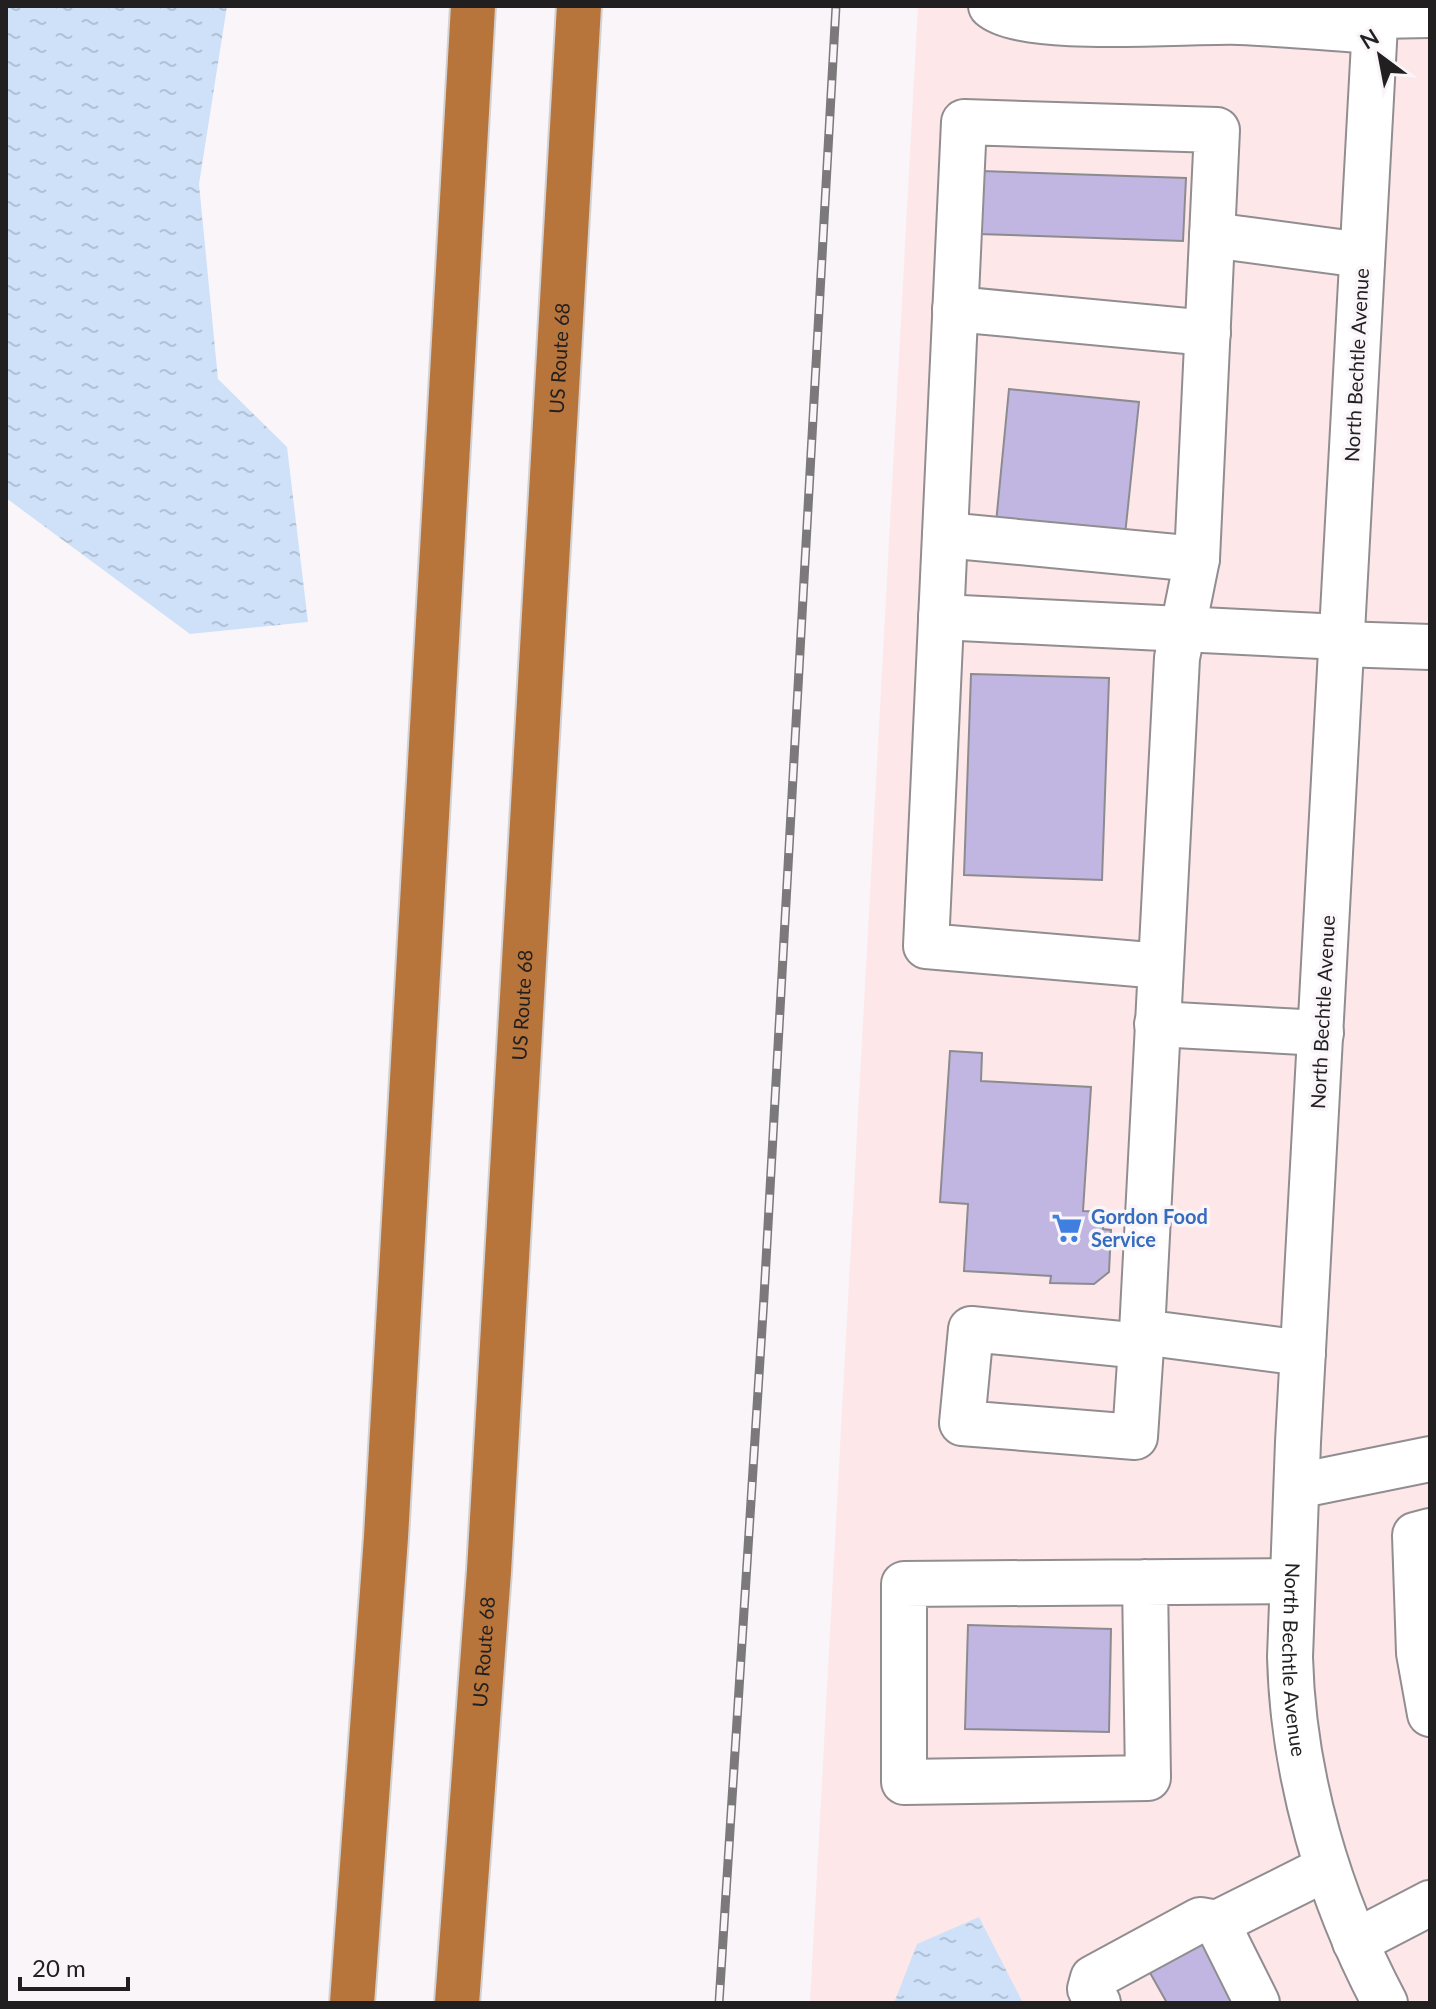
<svg xmlns="http://www.w3.org/2000/svg" width="1436" height="2009" font-family="Lato,sans-serif">
	<style>
		.commercial { fill: #fde7e8 }
		.water { fill: url(#water-ripples) }
		.building { fill: #c0b6e1; stroke: #8c8b90; stroke-width: 2 }
		.lines { fill: none; stroke-linecap: round; stroke-linejoin: round }
		.minor-casing { stroke: #918d91; stroke-width: 48 }
		.highway-casing { stroke: #d3d2d2; stroke-width: 48 }
		.minor { stroke: #fff; stroke-width: 44 }
		.highway { stroke: #b7743b; stroke-width: 44 }
		.rail-casing { stroke: #7c797b; stroke-width: 9 }
		.rail { stroke: #faf5f9; stroke-width: 6; stroke-dasharray: 18; stroke-linecap: butt }
		.labels { text-anchor: middle; dominant-baseline: central; stroke-width: 7; stroke-linejoin: round; paint-order: stroke }
		.street-label { font-size: 20px; fill: #211f20; stroke: #faf5f9 }
		.shop-label { font-size: 20px; font-weight: bold; fill: #366cbe; stroke: #faf5f9; text-anchor: start }
	</style>
	<defs>
		<pattern id="water-ripples" width="26" height="14" patternUnits="userSpaceOnUse" patternTransform="scale(2)"><rect width="26" height="14" fill="#cfe1f9"/><path d="M2 4q2-2 4 0t4 0M15 11q2-2 4 0t4 0" fill="none" stroke="#b1c1d5"/></pattern>
	</defs>
	<rect width="100%" height="100%" fill="#faf5f9"/>
	<polygon class="commercial" points="918,6 1430,6 1430,2003 810,2003"/>
	<g class="water">
		<polygon points="6,6 227,6 199,184 218,379 287,447 308,622 190,634 6,498"/>
		<polygon points="979,1917 1023,2003 894,2003 917,1944"/>
	</g>
	<g class="building">
		<polygon points="981,171 1186,178 1183,241 978,234"/>
		<polygon points="1009,389 1139,402 1125,535 996,523"/>
		<polygon points="971,674 1109,678 1102,880 964,875"/>
		<polygon points="950,1051 982,1053 981,1081 1091,1087 1083,1211 1104,1212 1103,1229 1111,1230 1109,1272 1094,1284 1050,1283 1051,1276 964,1271 968,1204 940,1202"/>
		<polygon points="968,1625 1111,1629 1109,1732 965,1729"/>
		<polygon points="1199,1934 1236,2003 1167,2003 1145,1964"/>
	</g>
	<g class="lines">
		<g class="minor-casing">
			<g id="minor">
				<path d="M 991,6 C 1024,35 1189,20 1240,22 C 1285,24 1330,28 1375,31"/>
				<path id="s1" d="M 1376,6 L 1298,1442 L 1290,1657 C 1293,1776 1329,1898 1385,2003"/>
				<polyline points="1376,16 1430,15"/>
				<polyline points="1212,235 1362,255"/>
				<polyline points="955,309 1208,333"/>
				<polyline points="945,535 1197,559"/>
				<polyline points="941,617 1341,637"/>
				<polyline points="1341,644 1430,647"/>
				<polyline points="1161,966 926,946 964,122 1217,130 1197,559 1177,658 1142,1332 1303,1353"/>
				<polyline points="1157,1024 1321,1033"/>
				<polyline points="1141,1346 971,1329 962,1423 1135,1437 1142,1332"/>
				<polyline points="1297,1486 1430,1459"/>
				<polyline points="1430,1531 1415,1535 1419,1653 1430,1714"/>
				<polyline points="1145,1582 1148,1778 904,1782 904,1584 1292,1581"/>
				<polyline points="1217,1923 1257,2003"/>
				<polyline points="1355,1942 1430,1903"/>
				<polyline points="1098,2003 1090,1989 1093,1978 1200,1920 1217,1923 1327,1868"/>
			</g>
		</g>
		<g class="highway-casing">
			<g id="highway">
				<polyline points="352,2003 386,1537 473,6"/>
				<path id="s2" d="M 457,2003 L 489,1571 L 579,6"/>
			</g>
		</g>
		<use href="#minor" class="minor"/>
		<use href="#highway" class="highway"/>
		<g class="rail-casing">
			<polyline id="rail" points="719,2003 764,1297 836,6"/>
		</g>
		<use href="#rail" class="rail"/>
	</g>
	<defs>
		<g id="supermarket-bare" transform="scale(2.4)"><path d="M-6-5.5h2.5l.6 2H6L4.5 2H-2.5L-4.4-4H-6ZM-1.5 3.2a1.3 1.3 0 1 0 .1 0ZM3 3.2a1.3 1.3 0 1 0 .1 0Z" fill="#3f7fe0" stroke="#faf5f9" stroke-width="2.5" paint-order="stroke"/></g>
	</defs>
	<g fill-rule="evenodd">
		<use href="#supermarket-bare" x="1067" y="1228"/>
	</g>
	<g class="labels">
		<g class="street-label">
			<text stroke="none"><textPath href="#s2" startOffset="1648">US Route 68</textPath></text>
			<text transform="translate(1356 365) rotate(-87)">North Bechtle Avenue</text>
			<text stroke="none"><textPath href="#s2" startOffset="1000">US Route 68</textPath></text>
			<text transform="translate(1322 1012) rotate(-87)">North Bechtle Avenue</text>
			<text stroke="none"><textPath href="#s2" startOffset="352">US Route 68</textPath></text>
			<text stroke="none"><textPath href="#s1" startOffset="1656">North Bechtle Avenue</textPath></text>
		</g>
		<g class="shop-label">
			<text x="1091" y="1216">Gordon Food<tspan x="1091" dy="23">Service</tspan></text>
		</g>
	</g>
	<rect width="1436" height="2009" fill="none" stroke="#211f20" stroke-width="16"/>
	<g transform="translate(1380 56) rotate(328)" stroke="#faf5f9" stroke-width="6" paint-order="stroke">
	<path d="M0-6L14 30L0 20L-14 30Z" fill="#211f20"/>
	<text y="-12" font-size="22" font-weight="bold" text-anchor="middle" fill="#211f20">N</text>
	</g>
	<path d="M20 1977v12h108v-12" fill="none" stroke="#211f20" stroke-width="4"/>
	<text x="32" y="1977" font-size="24" fill="#211f20" stroke="#faf5f9" stroke-width="6" paint-order="stroke">20 m</text>
</svg>
